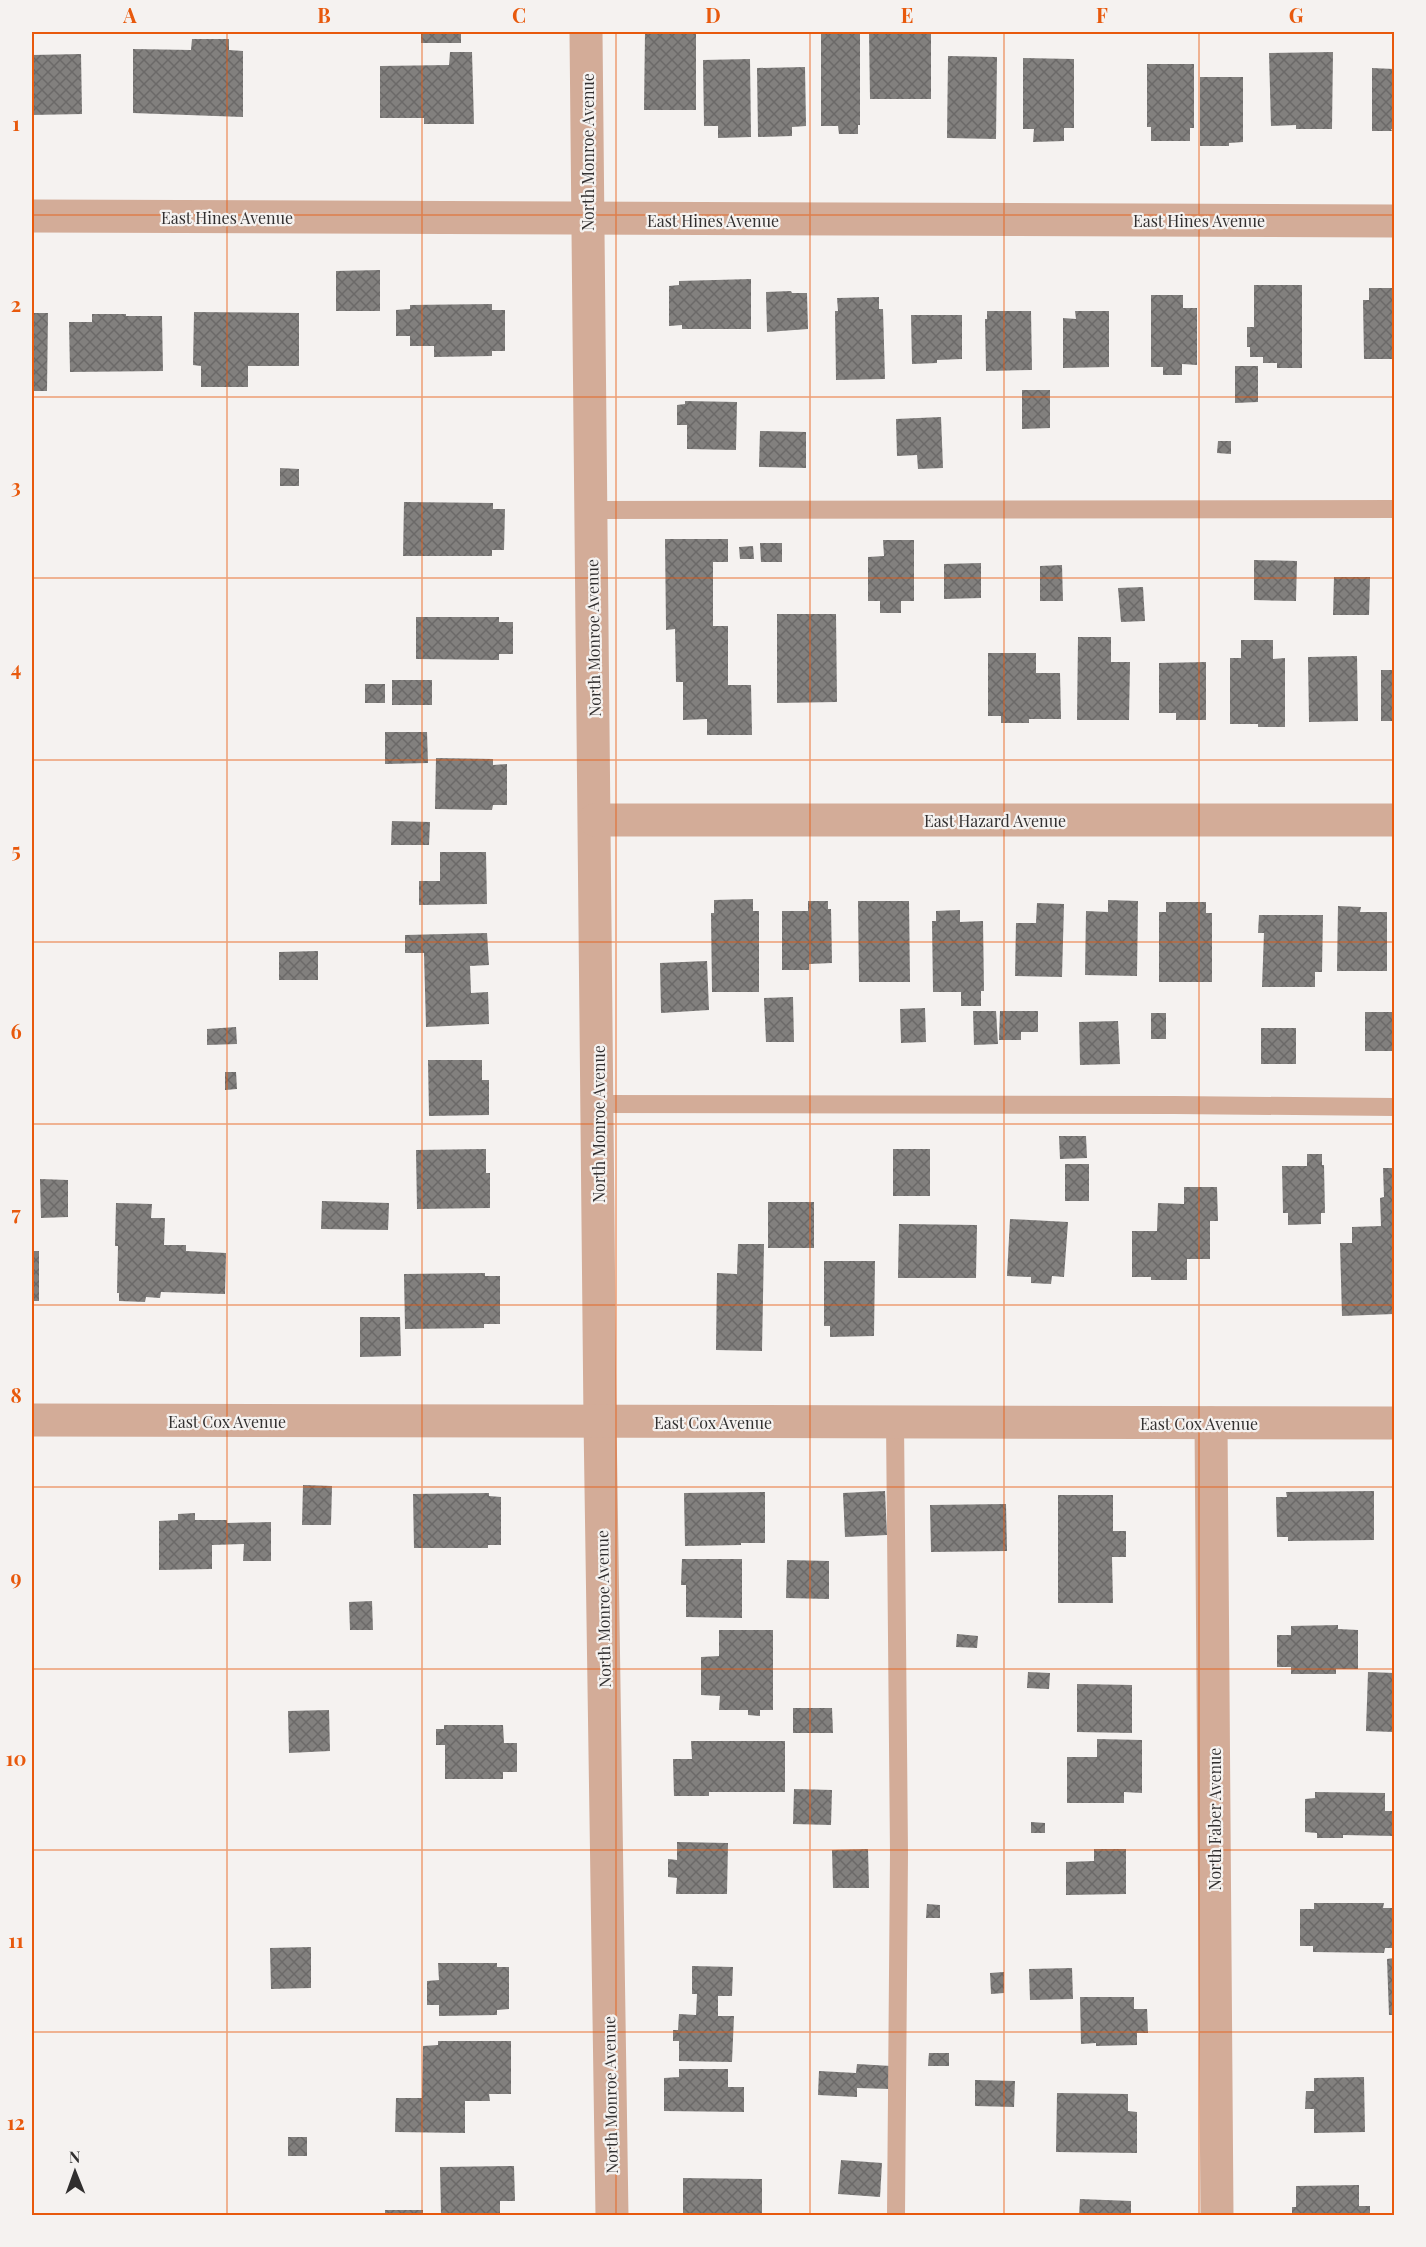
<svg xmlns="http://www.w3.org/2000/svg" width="1426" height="2247" font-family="'Playfair Display',serif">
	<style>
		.building { fill: url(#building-cross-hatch) }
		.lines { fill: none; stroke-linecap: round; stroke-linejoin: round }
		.lane { stroke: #d3ac98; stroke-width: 18 }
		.street { stroke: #d3ac98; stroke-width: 33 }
		.grid { fill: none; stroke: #e8590c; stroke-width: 1.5; stroke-opacity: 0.55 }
		.labels { text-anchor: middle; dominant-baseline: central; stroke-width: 4.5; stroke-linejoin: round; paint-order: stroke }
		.street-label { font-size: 16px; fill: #312f2f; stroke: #f5f2f0 }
		.neatline { fill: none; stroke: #e8590c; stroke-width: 2 }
		.grid-label { font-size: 20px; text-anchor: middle; font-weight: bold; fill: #e8590c }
	</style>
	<defs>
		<pattern id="building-cross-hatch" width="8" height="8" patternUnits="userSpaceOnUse" patternTransform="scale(1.5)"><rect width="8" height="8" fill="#82807e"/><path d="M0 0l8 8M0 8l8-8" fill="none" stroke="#6b6968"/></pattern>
	</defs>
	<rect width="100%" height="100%" fill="#f5f2f0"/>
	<g class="building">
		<rect x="421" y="32" width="40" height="11"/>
		<polygon points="645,32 696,33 696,110 644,110"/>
		<polygon points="821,32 860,32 860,125 858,125 858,134 839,134 838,126 821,126"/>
		<polygon points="869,32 931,32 931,99 870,99"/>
		<polygon points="1011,32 1040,32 1040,34 1012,34"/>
		<polygon points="192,39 229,39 229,50 243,51 243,117 133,113 133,49 191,50"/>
		<polygon points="450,52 472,52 474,124 424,124 424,118 380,118 380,66 449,65"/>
		<polygon points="1333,52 1332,129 1296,129 1296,125 1271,126 1269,53"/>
		<polygon points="81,54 82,114 32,115 32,55"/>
		<polygon points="948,56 997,57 996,139 947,138"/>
		<polygon points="1023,58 1074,59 1074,128 1064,128 1064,141 1033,142 1034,129 1023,129"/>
		<polygon points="750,59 751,137 718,138 718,126 704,126 703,60"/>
		<polygon points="1147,64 1194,64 1194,128 1190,128 1190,141 1151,141 1151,127 1147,127"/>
		<polygon points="805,67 806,126 792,127 792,136 758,137 757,68"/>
		<polygon points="1372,68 1394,69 1394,129 1391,129 1392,131 1372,131"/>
		<polygon points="1200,77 1243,77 1243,142 1229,143 1229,146 1200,146"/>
		<polygon points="380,270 380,311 336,311 336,271"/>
		<polygon points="751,279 751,329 682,329 682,325 669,326 669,286 679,285 679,281"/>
		<polygon points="1254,285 1302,285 1302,368 1277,368 1277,363 1263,363 1263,357 1250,357 1250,347 1247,347 1247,327 1254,327"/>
		<polygon points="1369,288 1394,288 1394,359 1364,359 1363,300 1369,300"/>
		<polygon points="791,291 792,293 807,293 808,329 767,332 766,292"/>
		<polygon points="1151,295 1183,295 1183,308 1197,308 1197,365 1182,364 1182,375 1163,375 1163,367 1151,367"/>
		<polygon points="879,297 879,309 883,309 885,379 836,380 835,311 838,311 837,298"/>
		<polygon points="492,304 492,310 505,310 505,351 492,351 492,356 434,357 434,346 410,346 410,336 396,336 396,310 410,309 410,305"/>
		<polygon points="987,311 1031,311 1032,370 986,371 985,319 987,319"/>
		<polygon points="1075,311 1109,311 1109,367 1063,368 1063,318 1076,319"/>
		<polygon points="194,312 299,313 299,366 248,366 248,387 201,387 201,366 193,365"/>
		<polygon points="32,313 48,313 47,391 32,391"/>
		<polygon points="92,314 126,314 126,316 162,316 163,371 70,372 69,322 92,322"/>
		<polygon points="911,315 962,315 962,359 937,360 937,363 912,364"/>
		<polygon points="1235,366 1258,366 1258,402 1235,403"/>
		<polygon points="1022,390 1050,390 1050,428 1022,429"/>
		<polygon points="685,401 737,402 736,450 687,449 687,425 677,425 677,405 685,404"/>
		<polygon points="941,417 943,468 918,469 917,455 897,456 896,419"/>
		<polygon points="760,431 806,432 806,468 759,467"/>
		<polygon points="1218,441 1231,441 1231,454 1217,453"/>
		<polygon points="280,468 299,469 299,486 280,486"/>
		<polygon points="404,502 493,503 493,509 505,509 504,550 492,550 492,556 403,556"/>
		<polygon points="665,539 728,539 728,562 713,562 713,626 728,626 728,685 751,685 752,735 707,735 707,719 683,720 683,682 676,682 675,629 666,630"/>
		<polygon points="883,540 914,540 914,601 901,601 901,613 880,613 880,601 868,601 868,557 884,556"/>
		<polygon points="760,543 782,543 782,562 761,562"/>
		<polygon points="753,546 754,559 740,559 739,547"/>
		<polygon points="1254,560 1297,561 1296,601 1254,600"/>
		<polygon points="981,563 981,598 944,599 944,564"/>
		<polygon points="1062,565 1063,601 1040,601 1040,566"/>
		<polygon points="1334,577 1370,577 1369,615 1333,615"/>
		<polygon points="1143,587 1145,621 1121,622 1118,588"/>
		<polygon points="777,614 836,614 837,702 777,703"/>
		<polygon points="416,617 499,617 499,622 513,622 513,654 499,654 499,660 416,659"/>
		<polygon points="1078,637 1111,637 1111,662 1130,662 1129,720 1077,720"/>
		<polygon points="1241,640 1273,640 1273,659 1285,658 1285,727 1258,727 1258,724 1230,724 1230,658 1241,658"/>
		<polygon points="988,653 1036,653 1036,673 1060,673 1061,719 1029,719 1029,723 1001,723 1001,716 988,716"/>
		<polygon points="1357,656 1358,721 1309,722 1308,657"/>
		<polygon points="1206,662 1206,720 1176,720 1176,713 1159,713 1159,663"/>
		<rect x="1381" y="670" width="13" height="51"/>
		<rect x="392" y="680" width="40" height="25"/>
		<rect x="365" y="684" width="20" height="19"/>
		<polygon points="385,732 427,732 428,763 385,764"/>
		<polygon points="436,758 493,759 493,765 507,764 507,805 493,805 492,810 435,809"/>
		<polygon points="392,821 430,822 429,845 391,845"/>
		<polygon points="440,852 486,852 487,904 419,905 419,881 440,881"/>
		<polygon points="753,899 753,911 759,911 759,992 712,992 711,913 714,913 714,900"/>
		<polygon points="1108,900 1138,901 1137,976 1085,975 1086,911 1108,912"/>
		<polygon points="808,901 828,901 828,909 831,909 832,963 809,964 809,970 782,970 782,911 808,911"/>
		<polygon points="858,901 909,901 910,982 859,982"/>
		<polygon points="1166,902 1206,902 1206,913 1212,913 1212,982 1159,982 1159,912 1166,912"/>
		<polygon points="1037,903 1064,904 1062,977 1015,976 1016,923 1036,923"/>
		<polygon points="1338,906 1361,907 1360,912 1387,912 1387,971 1337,971"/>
		<polygon points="960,910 960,922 983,921 984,991 981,991 981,1006 961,1006 961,992 933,992 932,921 936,921 936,911"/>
		<polygon points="1259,915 1323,915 1322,972 1315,972 1315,987 1262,987 1264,933 1258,933"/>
		<polygon points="487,933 489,965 470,966 471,993 488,992 489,1024 426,1027 424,953 405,953 405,935"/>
		<polygon points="318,951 318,980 279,980 279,952"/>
		<polygon points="707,961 709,1010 661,1013 660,963"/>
		<polygon points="793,997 794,1042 766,1042 764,998"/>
		<polygon points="925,1008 926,1042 901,1043 900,1009"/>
		<polygon points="973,1011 996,1011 998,1044 974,1045"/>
		<polygon points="1000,1011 1038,1011 1038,1032 1021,1032 1021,1040 999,1040"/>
		<rect x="1365" y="1012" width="29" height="39"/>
		<rect x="1151" y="1013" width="15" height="26"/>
		<polygon points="1118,1021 1120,1064 1080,1065 1079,1022"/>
		<polygon points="236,1027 237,1044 207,1045 207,1029"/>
		<rect x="1261" y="1028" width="35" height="36"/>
		<polygon points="428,1060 482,1060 482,1080 489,1080 489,1115 429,1116"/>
		<polygon points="225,1072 236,1072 237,1089 225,1090"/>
		<polygon points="1059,1136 1086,1136 1087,1158 1060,1159"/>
		<polygon points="486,1149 486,1173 490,1173 490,1208 417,1209 416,1150"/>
		<rect x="893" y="1149" width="37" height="47"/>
		<polygon points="1307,1154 1322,1154 1322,1165 1324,1165 1325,1213 1321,1213 1321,1224 1288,1225 1288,1213 1283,1213 1282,1166 1307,1166"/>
		<rect x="1065" y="1164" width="24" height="37"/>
		<polygon points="1383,1168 1394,1168 1394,1314 1342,1316 1340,1243 1352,1243 1352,1227 1381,1226 1380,1198 1384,1197"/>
		<polygon points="40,1179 68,1180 68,1217 41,1218"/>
		<polygon points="1184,1187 1217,1187 1218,1221 1210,1221 1210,1259 1187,1259 1187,1280 1151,1280 1151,1277 1132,1277 1132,1231 1157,1231 1158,1203 1184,1204"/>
		<polygon points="322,1201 389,1203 388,1230 321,1229"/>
		<rect x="768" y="1202" width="46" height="46"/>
		<polygon points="116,1203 152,1204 151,1218 165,1218 164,1245 186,1245 186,1251 226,1253 225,1294 161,1292 160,1298 146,1297 145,1302 119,1301 119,1293 117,1293 118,1246 115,1246"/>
		<polygon points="1010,1219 1068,1222 1064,1277 1052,1276 1051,1284 1031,1283 1031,1277 1007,1276"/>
		<polygon points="899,1224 977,1225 976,1278 898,1278"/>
		<polygon points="738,1244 764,1244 762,1351 716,1350 717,1273 737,1274"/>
		<rect x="32" y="1251" width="7" height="50"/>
		<polygon points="824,1261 875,1261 874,1336 830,1337 830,1326 824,1326"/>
		<polygon points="485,1273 485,1276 500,1276 500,1324 484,1324 484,1328 405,1329 404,1274"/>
		<polygon points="360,1317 400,1317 401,1356 360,1357"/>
		<polygon points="303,1485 332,1486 331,1525 302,1525"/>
		<polygon points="885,1491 887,1535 845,1537 843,1493"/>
		<polygon points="1374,1491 1374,1540 1288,1541 1288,1537 1277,1537 1276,1497 1287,1497 1286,1492"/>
		<polygon points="765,1492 765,1543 741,1543 741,1545 685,1546 684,1493"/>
		<polygon points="489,1493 489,1496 501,1497 501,1545 488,1545 488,1548 414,1548 413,1494"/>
		<polygon points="1058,1495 1113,1495 1113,1531 1126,1531 1126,1557 1112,1557 1113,1603 1058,1603"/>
		<polygon points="1006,1504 1007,1551 931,1552 930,1505"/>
		<polygon points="195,1513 195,1520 227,1520 227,1523 271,1522 271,1561 243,1561 244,1544 212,1545 212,1569 159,1570 159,1521 178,1520 178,1514"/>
		<polygon points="682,1559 742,1559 742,1618 686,1617 686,1585 681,1585"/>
		<polygon points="787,1560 829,1561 829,1599 786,1598"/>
		<polygon points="372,1601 373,1630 350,1630 349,1602"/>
		<polygon points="1338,1625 1338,1629 1358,1630 1358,1669 1336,1669 1336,1674 1291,1674 1291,1667 1277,1667 1277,1635 1291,1635 1291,1626"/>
		<polygon points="719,1630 773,1630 773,1710 760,1710 760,1716 748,1715 748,1710 719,1710 720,1696 701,1695 701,1657 719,1656"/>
		<polygon points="957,1634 978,1636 977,1648 956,1647"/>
		<polygon points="1028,1672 1050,1673 1049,1689 1027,1688"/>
		<polygon points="1368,1672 1394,1673 1394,1732 1366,1731"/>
		<polygon points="1077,1684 1132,1685 1132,1733 1077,1732"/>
		<polygon points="793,1708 832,1708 833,1733 793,1733"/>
		<polygon points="329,1710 330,1751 289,1753 288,1711"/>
		<polygon points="444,1725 503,1725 504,1743 517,1743 517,1772 503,1772 503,1779 445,1779 445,1745 436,1745 436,1729 444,1729"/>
		<polygon points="1097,1739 1142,1740 1142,1793 1124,1792 1124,1803 1067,1803 1067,1757 1097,1757"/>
		<polygon points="691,1741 785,1741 785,1792 709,1792 709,1796 674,1796 673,1759 692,1759"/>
		<polygon points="794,1789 832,1790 831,1825 793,1824"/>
		<polygon points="1315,1792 1385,1793 1385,1811 1394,1811 1394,1836 1343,1835 1343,1838 1317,1838 1317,1833 1305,1832 1305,1799 1315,1798"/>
		<polygon points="1031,1822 1045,1823 1045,1833 1031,1833"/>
		<polygon points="677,1842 728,1843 727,1894 676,1894 677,1878 668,1877 668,1859 677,1860"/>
		<polygon points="868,1849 869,1888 833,1888 832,1850"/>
		<polygon points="1094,1849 1126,1849 1126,1894 1066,1895 1066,1862 1094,1861"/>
		<polygon points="1314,1903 1384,1903 1383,1908 1394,1908 1394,1948 1385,1948 1384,1953 1313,1952 1313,1946 1300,1946 1300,1909 1314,1909"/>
		<polygon points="927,1904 940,1905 940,1918 926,1918"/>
		<polygon points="311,1947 311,1988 271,1989 270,1948"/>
		<polygon points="1394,1958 1394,2015 1389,2015 1387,1959"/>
		<polygon points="438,1963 497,1963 497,1967 509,1967 509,2009 497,2010 497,2015 439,2016 439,2005 427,2005 427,1981 439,1980"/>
		<polygon points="692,1966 733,1967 732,1996 718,1996 718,2016 734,2016 732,2062 679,2061 679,2041 673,2041 673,2030 678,2030 679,2014 696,2015 697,1994 692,1994"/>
		<polygon points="1072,1968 1073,1999 1030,2000 1029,1969"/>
		<polygon points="1004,1972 1004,1993 991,1994 990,1973"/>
		<polygon points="1080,1997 1134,1997 1134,2009 1147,2009 1148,2033 1137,2033 1137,2045 1096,2046 1096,2043 1081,2044"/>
		<polygon points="438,2041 511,2041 511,2094 489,2094 490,2101 465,2101 465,2133 395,2132 396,2098 422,2098 423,2046 438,2045"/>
		<polygon points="929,2053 949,2053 949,2066 928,2066"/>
		<polygon points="857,2064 891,2066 890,2089 857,2088 857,2097 818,2095 819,2071 856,2073"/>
		<polygon points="679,2069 728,2069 728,2087 744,2087 744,2112 664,2111 664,2078 679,2077"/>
		<polygon points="1364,2077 1365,2132 1314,2133 1314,2109 1305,2109 1306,2091 1314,2091 1314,2078"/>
		<polygon points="975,2080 1015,2081 1014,2107 975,2106"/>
		<polygon points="1057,2093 1128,2094 1128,2111 1137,2112 1137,2153 1056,2152"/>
		<rect x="288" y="2137" width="19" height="19"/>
		<polygon points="841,2160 882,2163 880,2197 838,2194"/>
		<polygon points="514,2166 515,2201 500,2201 500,2216 441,2216 440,2167"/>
		<polygon points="683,2178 762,2179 762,2216 683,2216"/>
		<polygon points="1359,2185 1359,2206 1370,2206 1370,2216 1292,2216 1292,2207 1296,2207 1296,2186"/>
		<polygon points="1080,2199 1131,2201 1131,2216 1079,2216"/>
		<rect x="385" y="2210" width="38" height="6"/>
	</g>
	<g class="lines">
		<g class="lane">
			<polyline points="592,510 1394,509"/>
			<polyline points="598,1104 1174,1105 1394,1107"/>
			<polyline points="895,1422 899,1853 896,2216"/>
		</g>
		<g class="street">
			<polyline points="586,32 600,1421 612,2216"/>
			<polyline points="32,216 1394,221"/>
			<polyline points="595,820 1394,820"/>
			<polyline points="32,1420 1394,1423"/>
			<polyline points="1211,1423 1217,2216"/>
		</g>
	</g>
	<path class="grid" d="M 227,32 L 227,2216M 422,32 L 422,2216M 616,32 L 616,2216M 810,32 L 810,2216M 1004,32 L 1004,2216M 1199,32 L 1199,2216M 32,215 L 1394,215M 32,397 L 1394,397M 32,578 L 1394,578M 32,760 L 1394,760M 32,942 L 1394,942M 32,1124 L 1394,1124M 32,1305 L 1394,1305M 32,1487 L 1394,1487M 32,1669 L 1394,1669M 32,1850 L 1394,1850M 32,2032 L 1394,2032"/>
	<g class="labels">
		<g class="street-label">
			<text transform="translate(587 152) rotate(-90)">North Monroe Avenue</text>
			<text x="227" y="217">East Hines Avenue</text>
			<text x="713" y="220">East Hines Avenue</text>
			<text x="1199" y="220">East Hines Avenue</text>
			<text transform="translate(593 638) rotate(-91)">North Monroe Avenue</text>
			<text x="995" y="820">East Hazard Avenue</text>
			<text transform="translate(598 1124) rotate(-90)">North Monroe Avenue</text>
			<text x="227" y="1421">East Cox Avenue</text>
			<text x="713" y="1422">East Cox Avenue</text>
			<text x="1199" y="1423">East Cox Avenue</text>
			<text transform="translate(603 1609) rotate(-91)">North Monroe Avenue</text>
			<text transform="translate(1214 1819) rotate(-90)">North Faber Avenue</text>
			<text transform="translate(610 2095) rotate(-91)">North Monroe Avenue</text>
		</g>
	</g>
	<rect width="1426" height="2247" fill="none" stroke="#f5f2f0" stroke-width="66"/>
	<g transform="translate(75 2172) rotate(359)" stroke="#f5f2f0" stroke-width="4.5" paint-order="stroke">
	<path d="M0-4.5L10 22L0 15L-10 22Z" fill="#312f2f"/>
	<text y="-9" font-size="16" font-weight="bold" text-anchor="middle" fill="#312f2f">N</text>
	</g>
	<rect x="33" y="33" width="1360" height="2181" class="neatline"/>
	<g class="grid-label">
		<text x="130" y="23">A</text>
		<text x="324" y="23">B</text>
		<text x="519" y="23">C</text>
		<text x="713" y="23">D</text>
		<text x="907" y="23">E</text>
		<text x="1102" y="23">F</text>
		<text x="1296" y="23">G</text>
		<text x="16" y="131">1</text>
		<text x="16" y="312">2</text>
		<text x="16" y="494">3</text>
		<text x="16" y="676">4</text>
		<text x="16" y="858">5</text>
		<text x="16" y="1039">6</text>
		<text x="16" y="1221">7</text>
		<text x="16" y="1403">8</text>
		<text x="16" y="1585">9</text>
		<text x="16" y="1766">10</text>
		<text x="16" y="1948">11</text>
		<text x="16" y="2130">12</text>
	</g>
</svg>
